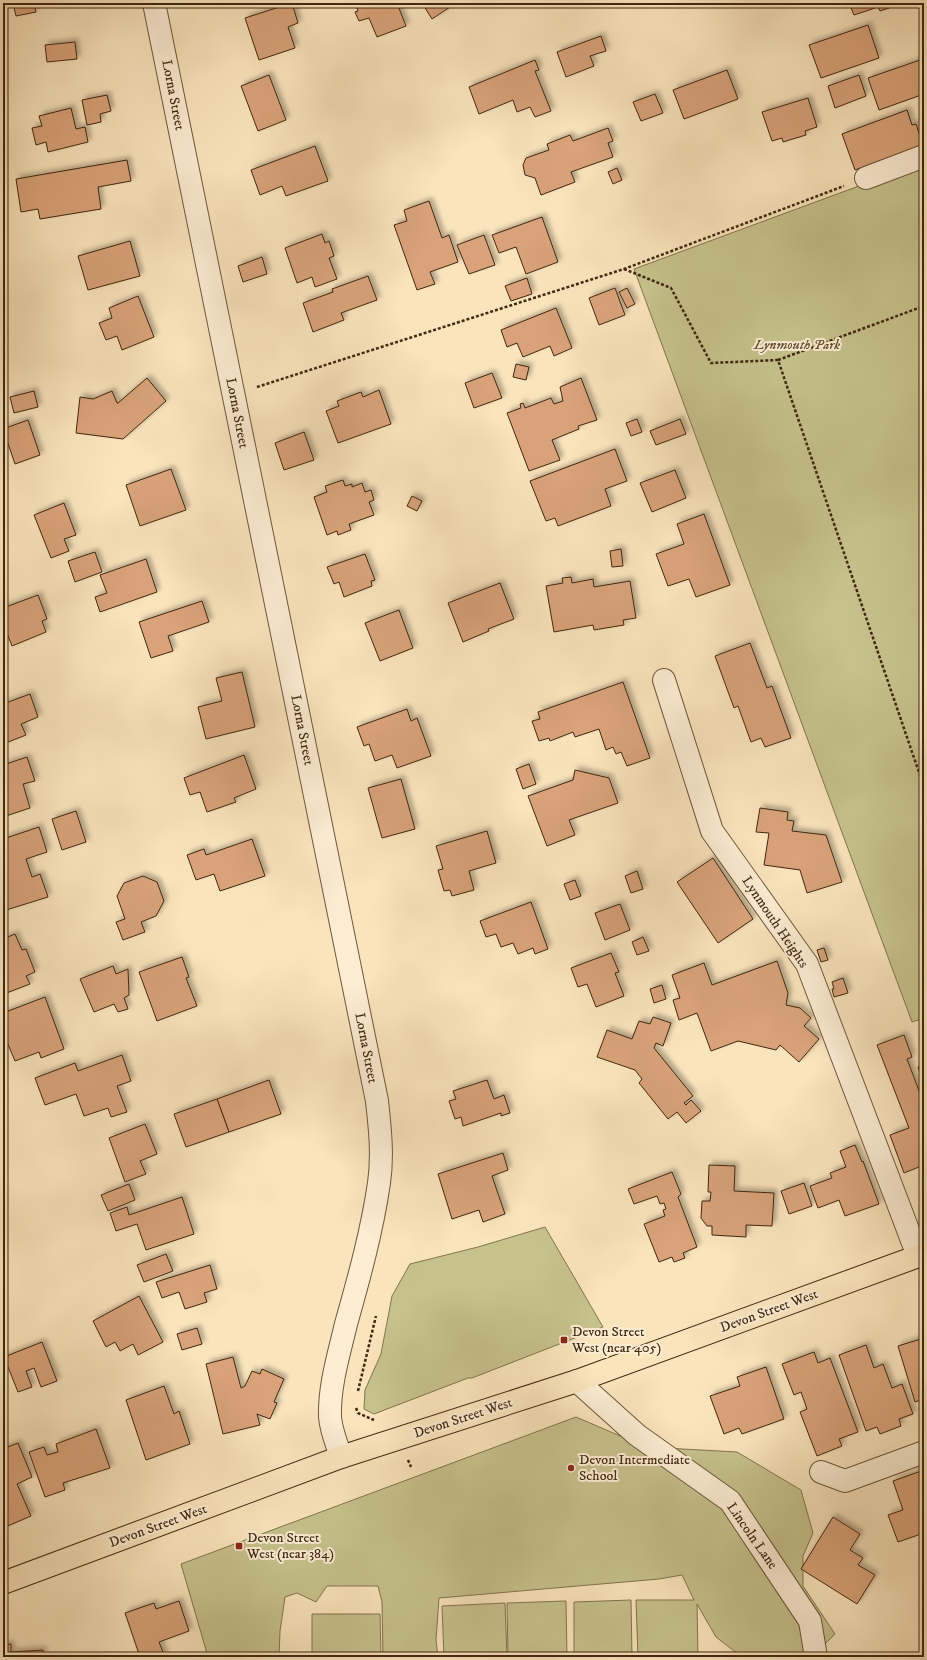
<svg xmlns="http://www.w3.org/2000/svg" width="927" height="1660" font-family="'IM FELL DW Pica',serif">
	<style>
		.green { fill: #c6c28c; stroke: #82744e }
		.building { fill: #d9a279; stroke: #3f2710; filter: url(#shadow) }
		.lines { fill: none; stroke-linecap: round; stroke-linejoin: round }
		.minor-casing { stroke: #6e563b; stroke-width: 24 }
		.major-casing { stroke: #3f2710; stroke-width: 24 }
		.path { stroke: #3f2710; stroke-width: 2.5; stroke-dasharray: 3 2; stroke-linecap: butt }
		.minor { stroke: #fcedd3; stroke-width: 22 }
		.major { stroke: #fae4bc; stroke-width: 22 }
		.poi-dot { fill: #8f2418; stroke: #fcedd3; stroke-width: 1.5 }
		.labels { text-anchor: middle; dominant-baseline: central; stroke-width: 4; stroke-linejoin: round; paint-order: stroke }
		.street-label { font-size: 14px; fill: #3f2710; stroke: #fcedd3 }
		.park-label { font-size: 14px; font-style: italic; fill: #614e2f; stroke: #fcedd3 }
		.poi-label { font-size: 14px; fill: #3f2710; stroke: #fcedd3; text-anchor: start }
	</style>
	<defs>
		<filter id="shadow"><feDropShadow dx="3.5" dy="-3.5" stdDeviation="2" flood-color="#0004"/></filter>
	</defs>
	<rect width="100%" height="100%" fill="#fae4bc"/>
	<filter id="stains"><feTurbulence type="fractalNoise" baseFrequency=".005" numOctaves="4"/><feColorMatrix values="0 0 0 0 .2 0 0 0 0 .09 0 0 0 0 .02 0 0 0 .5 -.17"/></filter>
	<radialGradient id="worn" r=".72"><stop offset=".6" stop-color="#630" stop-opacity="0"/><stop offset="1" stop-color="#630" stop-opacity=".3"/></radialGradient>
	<g class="green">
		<polygon points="924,162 924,1018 912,1022 634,269"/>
		<polygon points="545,1227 603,1327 472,1378 468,1378 374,1414 364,1409 365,1390 381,1354 392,1296 410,1264 478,1247"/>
		<polygon points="576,1417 646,1447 737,1452 801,1490 813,1533 803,1556 803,1586 835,1634 812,1657 742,1657 716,1637 697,1604 698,1657 638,1657 636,1600 694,1600 682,1575 659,1579 439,1598 436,1640 438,1657 383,1657 382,1602 378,1586 327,1586 316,1602 297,1593 285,1597 280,1631 279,1657 208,1657 181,1564"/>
		<polygon points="631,1600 632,1657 574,1657 574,1602"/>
		<polygon points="566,1601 567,1657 508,1657 507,1603"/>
		<polygon points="505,1603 507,1657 444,1657 442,1606"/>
		<polygon points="312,1614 380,1614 381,1657 312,1657"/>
	</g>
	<g class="building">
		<polygon points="13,3 34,3 36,12 16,16"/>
		<polygon points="292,3 298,23 288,27 295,48 259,60 245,18"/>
		<polygon points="355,3 397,3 406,26 377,37 369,18 359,21 355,12 358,11"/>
		<polygon points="422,3 456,3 432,19"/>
		<polygon points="849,3 891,3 892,7 880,11 878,7 854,15"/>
		<polygon points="868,25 879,58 821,78 809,45"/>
		<polygon points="601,36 606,51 590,56 594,66 566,77 557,52"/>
		<polygon points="75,42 77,59 47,62 45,45"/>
		<polygon points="535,60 539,70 535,71 551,111 535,117 530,107 517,112 513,100 479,114 469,87"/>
		<polygon points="920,60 924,71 922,75 924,79 924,94 879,110 868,78"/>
		<polygon points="727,70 738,99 684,119 673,90"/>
		<polygon points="269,75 286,120 258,131 241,86"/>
		<polygon points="859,75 866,96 835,108 828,86"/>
		<polygon points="655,94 663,113 641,121 633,102"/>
		<polygon points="107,95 111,111 100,114 101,122 87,125 82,100"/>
		<polygon points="808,98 817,127 805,131 806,135 783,142 782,138 772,141 762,112"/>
		<polygon points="71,108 76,129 85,127 88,142 48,152 46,142 36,145 32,128 42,126 39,116"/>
		<polygon points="907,110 912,125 916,124 921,139 924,138 924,150 922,145 855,170 842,134"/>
		<polygon points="608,128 613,141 608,143 613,157 571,172 575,182 541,195 535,178 525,175 523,165 526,158 549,150 547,144 570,135 573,141"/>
		<polygon points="315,146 328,181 286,196 282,186 260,195 251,170"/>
		<polygon points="127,160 131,181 98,187 101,209 40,219 38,209 21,212 16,179"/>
		<polygon points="617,168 622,180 613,184 608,172"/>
		<polygon points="429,201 442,238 449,235 458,262 430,272 435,284 417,290 394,225 407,221 404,210"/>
		<polygon points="542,217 558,262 526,274 516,247 499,253 492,235"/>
		<polygon points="322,234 325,243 329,241 334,256 329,258 337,279 315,287 312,277 297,283 285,248"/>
		<polygon points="484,235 495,265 469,274 457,245"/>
		<polygon points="130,241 140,276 88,290 78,256"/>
		<polygon points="262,257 267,274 243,282 238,266"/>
		<polygon points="368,276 377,300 341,313 344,320 313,332 303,303 333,292 332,289"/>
		<polygon points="527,278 532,294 511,301 505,286"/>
		<polygon points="615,288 625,315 599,325 589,298"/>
		<polygon points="627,288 635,304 627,308 619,292"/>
		<polygon points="138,296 154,337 122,350 117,336 106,340 99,323 112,318 109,308"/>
		<polygon points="556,308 572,348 554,356 550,346 523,357 517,343 507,347 501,330"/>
		<polygon points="516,364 529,367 526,380 513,377"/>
		<polygon points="492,373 502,398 474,408 465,383"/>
		<polygon points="147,378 166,401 123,439 76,433 80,397 93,399 112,391 117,403 118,403"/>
		<polygon points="581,378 597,420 578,426 579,429 552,440 560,460 529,471 507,413 521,408 520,404 523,403 525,408 551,398 554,404 563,401 560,387"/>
		<polygon points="379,390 391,424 338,443 326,411 339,406 337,401 361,392 363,397"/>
		<polygon points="34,391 38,407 14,413 10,397"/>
		<polygon points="637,419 642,432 631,436 626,423"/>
		<polygon points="680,419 686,434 656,445 650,431"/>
		<polygon points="28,420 40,455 15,464 3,429"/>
		<polygon points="304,432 314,460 284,470 275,443"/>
		<polygon points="615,449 627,481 605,489 611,506 558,526 555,518 546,521 530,481"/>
		<polygon points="171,469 186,510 140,526 126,485"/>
		<polygon points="675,470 686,498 652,512 640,483"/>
		<polygon points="343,480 345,486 352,484 352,487 362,483 365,492 371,490 374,500 369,502 374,515 349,524 351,530 338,535 337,531 327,535 314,497 327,492 325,486"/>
		<polygon points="412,496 422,501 417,511 407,506"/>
		<polygon points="64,503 76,535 64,539 69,551 51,558 34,515"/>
		<polygon points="704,514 730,585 696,597 689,579 668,586 656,554 684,544 677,524"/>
		<polygon points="621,549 623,566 612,567 610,551"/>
		<polygon points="95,552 102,572 75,582 68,561"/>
		<polygon points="365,554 375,580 371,581 372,586 344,597 339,582 334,584 327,567"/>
		<polygon points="146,559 157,592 100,612 95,597 107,593 100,575"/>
		<polygon points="571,577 572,583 593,579 594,587 630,581 636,618 623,620 624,625 594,630 593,625 554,632 546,586 563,583 562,578"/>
		<polygon points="500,583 514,619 488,629 489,631 463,642 448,603"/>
		<polygon points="38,595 47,619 42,621 46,632 12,646 3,623 3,608"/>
		<polygon points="202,601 209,622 168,636 173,651 151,658 139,622"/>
		<polygon points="399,610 413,648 380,661 365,623"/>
		<polygon points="750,643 767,688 772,686 791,738 765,747 761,738 751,742 738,706 734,708 715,656"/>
		<polygon points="242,672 255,727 206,739 198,707 222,701 216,678"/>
		<polygon points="623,682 650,758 627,766 621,752 616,754 613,747 606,750 599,729 575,737 573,732 550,741 549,738 539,741 532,721 540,719 538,712"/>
		<polygon points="30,694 38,717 21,724 26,735 3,744 3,704"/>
		<polygon points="407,709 411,721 417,718 431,756 397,768 392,755 375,761 369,744 364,746 357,727"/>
		<polygon points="244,755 256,789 234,798 236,802 207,812 200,792 190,795 184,778"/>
		<polygon points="27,757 35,781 23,784 30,808 3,817 3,765"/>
		<polygon points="529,764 536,784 523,789 516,769"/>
		<polygon points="575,770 609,778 618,803 569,820 575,835 547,846 528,796 573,780"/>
		<polygon points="401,779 415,829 382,838 368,788"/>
		<polygon points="760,808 788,812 787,820 794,821 792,831 826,835 842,882 807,893 800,870 764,865 769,833 756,832"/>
		<polygon points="76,811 86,842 62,850 52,819"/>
		<polygon points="39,827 47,852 26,859 32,877 40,874 48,897 3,911 3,839"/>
		<polygon points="487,831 496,863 469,871 474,890 452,896 450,890 444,891 438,870 443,869 436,846"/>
		<polygon points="252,839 265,876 220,891 214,874 196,880 187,855 204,849 206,855"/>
		<polygon points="713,858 753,919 718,943 677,882"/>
		<polygon points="637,871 643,889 631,893 625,876"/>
		<polygon points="143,876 157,882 164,901 156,916 141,922 145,932 123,940 116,922 125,919 117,896 124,883"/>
		<polygon points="575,880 581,896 570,900 564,884"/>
		<polygon points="531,902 548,949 535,954 533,948 518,954 513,943 501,947 496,934 486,937 480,921"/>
		<polygon points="620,904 630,930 605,940 595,913"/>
		<polygon points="15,934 22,950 26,949 35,972 26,976 30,984 4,994 3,939"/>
		<polygon points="643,937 649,951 637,955 632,942"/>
		<polygon points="824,948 828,960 821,962 817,950"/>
		<polygon points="611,953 619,972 615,973 624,996 596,1007 587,984 578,987 571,968"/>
		<polygon points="182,957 189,977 186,978 197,1006 157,1021 139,972"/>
		<polygon points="777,961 788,993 786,1005 800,1008 811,1018 804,1026 819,1039 799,1062 780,1045 776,1050 738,1041 711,1051 697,1013 679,1020 673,1000 680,998 672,975 704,963 712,985"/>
		<polygon points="113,966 116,974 128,969 129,995 124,998 128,1009 118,1012 114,1004 94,1012 80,979"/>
		<polygon points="843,978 848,993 834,997 832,989 834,989 832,982"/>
		<polygon points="662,985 666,999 654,1003 650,989"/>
		<polygon points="45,997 64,1049 41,1058 39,1052 15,1061 7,1042 3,1044 3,1013"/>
		<polygon points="653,1017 671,1023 663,1046 656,1043 654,1048 693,1096 684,1103 686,1105 691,1100 701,1111 686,1123 677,1112 668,1119 639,1083 642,1079 635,1070 597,1057 607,1030 632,1039 639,1021 650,1024"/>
		<polygon points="904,1035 912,1057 907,1059 924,1104 924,1165 904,1173 890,1135 909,1128 877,1045"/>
		<polygon points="122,1055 131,1081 117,1086 127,1112 111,1117 108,1108 84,1116 76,1094 45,1105 35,1078 75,1063 78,1071"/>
		<polygon points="924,1065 924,1080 922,1080 918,1067"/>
		<polygon points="269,1080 281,1114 229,1132 217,1099"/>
		<polygon points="487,1080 494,1099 504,1095 510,1113 501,1116 501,1113 463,1126 461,1117 455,1119 449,1101 456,1099 453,1091"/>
		<polygon points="217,1099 229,1132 186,1147 174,1114"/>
		<polygon points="145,1124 157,1154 140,1161 146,1174 125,1182 109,1138"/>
		<polygon points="855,1145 862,1162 863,1161 879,1204 845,1216 839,1200 818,1208 810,1186 832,1178 830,1173 846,1167 840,1151"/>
		<polygon points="503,1153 508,1170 492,1176 505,1214 483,1222 479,1210 452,1219 438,1174"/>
		<polygon points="709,1165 735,1166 734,1191 774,1193 772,1226 746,1225 746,1237 712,1235 712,1226 707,1226 701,1218 702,1201 710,1201 711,1192 708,1192"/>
		<polygon points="672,1172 681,1194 678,1197 697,1247 683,1253 685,1258 674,1262 672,1257 659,1262 644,1224 665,1216 663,1210 666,1209 664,1203 660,1204 657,1196 634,1204 628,1189"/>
		<polygon points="804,1183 812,1206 789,1214 781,1191"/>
		<polygon points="129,1184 135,1200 108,1211 101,1195"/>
		<polygon points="182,1197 194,1234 146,1250 137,1224 116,1231 110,1213 127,1207 129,1215"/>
		<polygon points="166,1254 173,1271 144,1282 137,1265"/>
		<polygon points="210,1265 217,1289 204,1293 207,1302 185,1309 179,1292 162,1298 156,1282"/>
		<polygon points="139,1296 163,1342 138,1355 133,1344 120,1351 115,1342 106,1347 93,1321"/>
		<polygon points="197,1328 202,1344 182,1350 177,1334"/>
		<polygon points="924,1338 924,1399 915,1402 898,1346"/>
		<polygon points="42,1342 57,1381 41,1387 34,1368 26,1371 32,1387 18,1392 4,1357"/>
		<polygon points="866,1345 874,1368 883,1364 892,1388 902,1384 913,1414 899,1419 901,1426 880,1434 877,1427 866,1431 839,1355"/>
		<polygon points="814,1352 818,1363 830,1358 858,1432 839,1439 842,1446 817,1456 800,1412 807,1409 801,1392 794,1395 782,1364"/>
		<polygon points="233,1357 241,1388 245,1386 252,1371 260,1374 262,1369 284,1379 274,1402 277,1403 270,1419 257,1414 260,1425 223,1434 206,1364"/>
		<polygon points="766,1367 784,1419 742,1434 739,1428 724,1434 710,1396 740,1386 737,1377"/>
		<polygon points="164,1386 174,1414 179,1411 190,1444 146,1460 126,1400"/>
		<polygon points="96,1429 110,1468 63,1483 65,1490 45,1497 29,1452 44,1447 47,1455 58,1452 56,1444"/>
		<polygon points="18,1443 32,1477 17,1484 31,1516 3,1528 3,1449"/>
		<polygon points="924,1470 924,1533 898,1542 888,1515 903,1510 893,1481"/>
		<polygon points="833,1517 860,1534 850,1550 863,1558 858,1565 875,1575 857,1604 801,1569"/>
		<polygon points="179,1601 189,1631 159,1642 165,1657 140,1657 125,1613 154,1603 156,1609"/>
		<polygon points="11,1644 11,1652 43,1650 43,1657 9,1657 9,1655 3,1655 3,1645"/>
	</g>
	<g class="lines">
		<g class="minor-casing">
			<g id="minor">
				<path d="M 154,3 L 377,1101 C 380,1128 383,1156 379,1183 C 372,1231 359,1278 346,1324 C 339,1354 329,1386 330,1417 C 331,1431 337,1444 341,1457"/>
				<polyline points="866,178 924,156"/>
				<polyline points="664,680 712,831 807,964 918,1256"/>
				<polyline points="577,1381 637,1435 730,1501 810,1621 816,1657"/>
				<polyline points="821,1472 845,1481 924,1452"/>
			</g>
		</g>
		<g class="major-casing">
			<polyline id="major" points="3,1583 341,1457 577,1381 924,1254"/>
		</g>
		<g class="path">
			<polyline points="624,269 671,288 711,363 778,360 924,787"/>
			<polyline points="778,360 924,306"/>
			<polyline points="257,387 624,269 844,186"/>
			<polyline points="358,1391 376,1316"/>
			<polyline points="356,1408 358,1413 374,1420"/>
			<polyline points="408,1460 411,1467"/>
		</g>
		<use href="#minor" class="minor"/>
		<use href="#major" class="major"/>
	</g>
	<g class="poi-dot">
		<rect x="560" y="1336" width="8" height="8" rx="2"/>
		<circle cx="571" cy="1468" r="4"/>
		<rect x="235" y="1542" width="8" height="8" rx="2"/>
	</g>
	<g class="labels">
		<g class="street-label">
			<text transform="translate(173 95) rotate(79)">Lorna Street</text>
			<text transform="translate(237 413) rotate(79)">Lorna Street</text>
			<text transform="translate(302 730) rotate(79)">Lorna Street</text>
			<text transform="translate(775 922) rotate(56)">Lynmouth Heights</text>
			<text transform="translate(366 1048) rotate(79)">Lorna Street</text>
			<text transform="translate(769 1311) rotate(-20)">Devon Street West</text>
			<text transform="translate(463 1418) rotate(-18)">Devon Street West</text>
			<text transform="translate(158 1526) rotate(-20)">Devon Street West</text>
			<text transform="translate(752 1536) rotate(55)">Lincoln Lane</text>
		</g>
		<g class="park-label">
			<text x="797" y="345">Lynmouth Park</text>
		</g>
		<g class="poi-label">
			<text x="572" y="1332">Devon Street<tspan x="572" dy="16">West (near 405)</tspan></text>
			<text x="579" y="1460">Devon Intermediate<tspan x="579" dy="16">School</tspan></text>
			<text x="247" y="1538">Devon Street<tspan x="247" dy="16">West (near 384)</tspan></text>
		</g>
	</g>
	<rect width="927" height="1660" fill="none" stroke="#fae4bc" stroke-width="16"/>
	<rect x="4" y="4" width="919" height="1652" fill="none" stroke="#3f2710" stroke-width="2"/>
	<rect x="8" y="8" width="911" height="1644" fill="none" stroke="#3f2710"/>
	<rect width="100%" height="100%" filter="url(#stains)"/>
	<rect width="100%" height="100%" fill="url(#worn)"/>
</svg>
